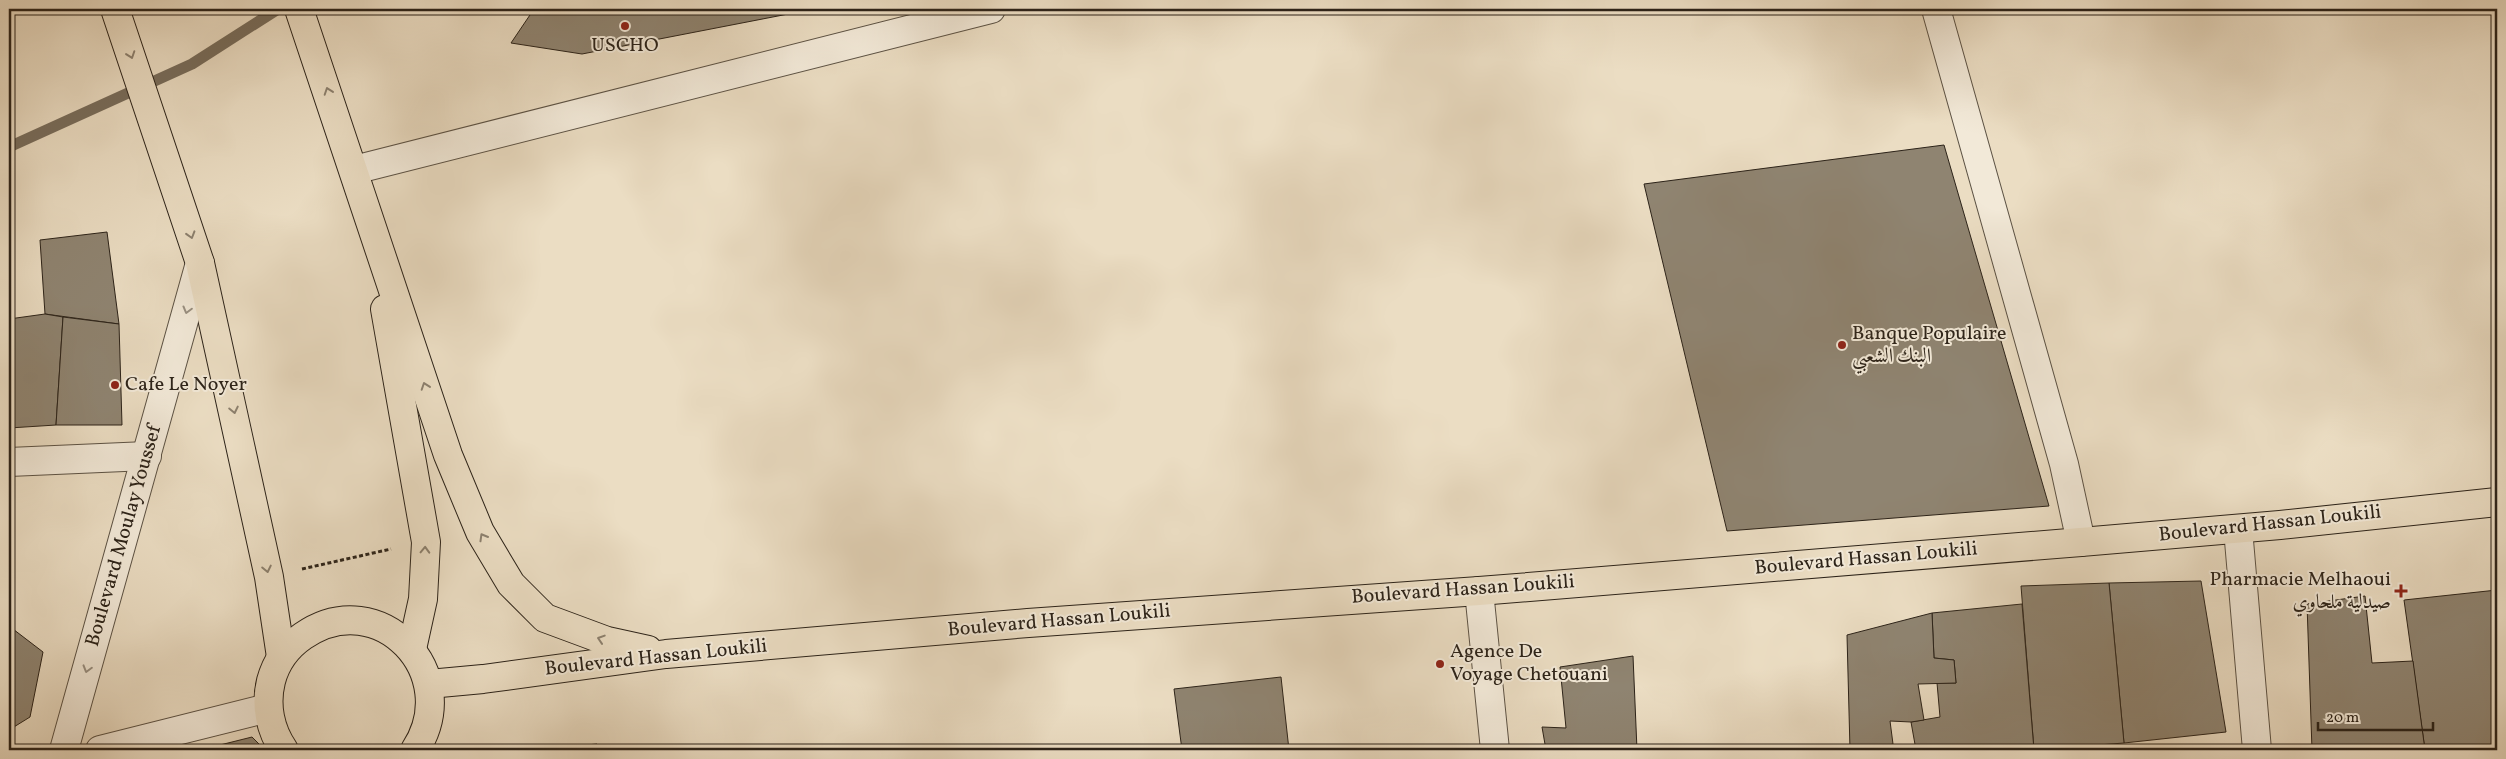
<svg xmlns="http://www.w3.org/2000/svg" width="2506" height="759" font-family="Vollkorn,Amiri,serif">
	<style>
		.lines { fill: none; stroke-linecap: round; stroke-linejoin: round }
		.stream { stroke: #786d5c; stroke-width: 11 }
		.building { fill: #8f8471; stroke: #2c2319 }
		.minor-casing { stroke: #5c5244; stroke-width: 30 }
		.major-casing { stroke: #2c2319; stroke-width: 30 }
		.path { stroke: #2c2319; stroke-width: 3; stroke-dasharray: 4 2.5; stroke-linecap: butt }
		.minor { stroke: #f2e9d8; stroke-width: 28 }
		.major { stroke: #ebddc3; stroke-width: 28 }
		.oneway { stroke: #8c806e }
		.oneway2 { stroke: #999082 }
		.poi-dot { fill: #8f2418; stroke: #f2e9d8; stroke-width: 2 }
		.labels { text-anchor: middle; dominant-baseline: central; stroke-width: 4; stroke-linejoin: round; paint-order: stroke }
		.poi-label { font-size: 20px; fill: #2c2319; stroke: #f2e9d8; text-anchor: start }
		.street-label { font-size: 20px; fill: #2c2319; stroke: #f2e9d8 }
	</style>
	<rect width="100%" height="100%" fill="#ebddc3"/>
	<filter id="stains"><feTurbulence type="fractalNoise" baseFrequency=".004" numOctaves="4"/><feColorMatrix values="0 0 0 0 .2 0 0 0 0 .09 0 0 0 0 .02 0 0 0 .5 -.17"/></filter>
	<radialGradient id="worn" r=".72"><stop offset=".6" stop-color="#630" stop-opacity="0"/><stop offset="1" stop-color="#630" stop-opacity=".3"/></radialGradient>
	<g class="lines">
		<polyline class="stream" points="9,147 192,64 278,9"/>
	</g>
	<g class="building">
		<polygon points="534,9 814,9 582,54 511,43"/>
		<polygon points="1944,145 2049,506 1727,531 1644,184"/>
		<polygon points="107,232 119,324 45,314 40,240"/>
		<polygon points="45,314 63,317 56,425 9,428 9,319"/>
		<polygon points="63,317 119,324 122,425 56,425"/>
		<polygon points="2201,581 2226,732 2124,743 2109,583"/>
		<polygon points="2109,583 2124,743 2034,750 2021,586"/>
		<polygon points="2497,590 2497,750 2425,750 2404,600"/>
		<polygon points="2365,596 2372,663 2413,661 2425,750 2312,750 2307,604"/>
		<polygon points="2022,604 2034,750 1916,750 1911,722 1940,717 1937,683 1956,683 1954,660 1934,658 1932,613"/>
		<polygon points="1932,613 1934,658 1954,660 1956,683 1918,684 1924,720 1911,722 1890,721 1893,744 1867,750 1850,750 1847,635"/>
		<polygon points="9,626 43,652 30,717 9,730"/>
		<polygon points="1633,656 1637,750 1546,750 1542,727 1566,728 1560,667"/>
		<polygon points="1281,677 1289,750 1182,750 1174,689"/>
		<polygon points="252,737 265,750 212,750 212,747"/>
		<polygon points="597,744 597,750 554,750 554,748"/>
	</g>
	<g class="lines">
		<g class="minor-casing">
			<g id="minor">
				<polyline points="1936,9 2064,464 2081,542"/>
				<polyline points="354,170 991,9"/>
				<polyline points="9,462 147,456"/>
				<polyline points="2238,529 2257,750"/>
				<polyline points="1479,591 1495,750"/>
				<polyline points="64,750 200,263"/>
				<polyline points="100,750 268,708"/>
			</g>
		</g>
		<g class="major-casing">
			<g id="major">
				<polyline points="115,9 200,263 269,577 281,657"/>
				<polyline points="299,9 448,455 480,532 511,584 545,618 607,641 648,650"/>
				<polyline points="385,309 426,542 423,599 412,649"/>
				<polyline points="429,684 483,679 666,654 1028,623 1479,591 2081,542 2280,525 2497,502"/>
				<path d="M 284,750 C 270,730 265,705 271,681 C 276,662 287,647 303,636 C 379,583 465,674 415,750"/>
			</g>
		</g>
		<polyline class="path" points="302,569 391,549"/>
		<use href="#minor" class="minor"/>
		<use href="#major" class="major"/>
	</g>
	<defs><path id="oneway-chevron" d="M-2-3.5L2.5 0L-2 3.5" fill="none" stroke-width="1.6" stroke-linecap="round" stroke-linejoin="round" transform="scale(1.25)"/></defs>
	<g class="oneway">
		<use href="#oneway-chevron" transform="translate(131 55) rotate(71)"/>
		<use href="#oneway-chevron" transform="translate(328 91) rotate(-109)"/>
		<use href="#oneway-chevron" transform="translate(191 235) rotate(73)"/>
		<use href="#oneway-chevron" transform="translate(425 386) rotate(-109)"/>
		<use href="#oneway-chevron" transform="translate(234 410) rotate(78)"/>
		<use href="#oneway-chevron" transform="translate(483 537) rotate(-120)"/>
		<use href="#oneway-chevron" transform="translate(425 550) rotate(-88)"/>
		<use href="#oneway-chevron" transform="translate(267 569) rotate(78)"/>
		<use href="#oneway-chevron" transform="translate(601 639) rotate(-162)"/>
	</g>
	<g class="oneway2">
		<use href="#oneway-chevron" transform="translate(187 310) rotate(105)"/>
		<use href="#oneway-chevron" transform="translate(87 669) rotate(106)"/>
	</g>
	<g class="poi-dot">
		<circle cx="625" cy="26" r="5"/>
		<circle cx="1842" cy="345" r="5"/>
		<circle cx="115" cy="385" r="5"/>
		<path d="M2398.5 583.5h5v5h5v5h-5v5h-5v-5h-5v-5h5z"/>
		<circle cx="1440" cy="664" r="5"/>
	</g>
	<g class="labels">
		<g class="poi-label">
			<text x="625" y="46" text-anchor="middle">USCHO</text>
			<text x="1852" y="334">Banque Populaire<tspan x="1852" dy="23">البنك الشعبي</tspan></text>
			<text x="125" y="385">Cafe Le Noyer</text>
			<text x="2391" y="580" text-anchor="end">Pharmacie Melhaoui<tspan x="2391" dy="23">صيدلية ملحاوي</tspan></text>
			<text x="1450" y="652">Agence De<tspan x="1450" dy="23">Voyage Chetouani</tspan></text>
		</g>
		<g class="street-label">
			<text transform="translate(2270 524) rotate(-6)">Boulevard Hassan Loukili</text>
			<text transform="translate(124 536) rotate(-74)">Boulevard Moulay Youssef</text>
			<text transform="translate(1866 559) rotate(-5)">Boulevard Hassan Loukili</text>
			<text transform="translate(1463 590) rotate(-4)">Boulevard Hassan Loukili</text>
			<text transform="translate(1059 621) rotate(-5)">Boulevard Hassan Loukili</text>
			<text transform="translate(656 658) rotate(-6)">Boulevard Hassan Loukili</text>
		</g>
	</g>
	<rect width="2506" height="759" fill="none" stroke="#ebddc3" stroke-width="30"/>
	<rect x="10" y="10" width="2486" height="739" fill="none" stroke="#2c2319" stroke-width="2.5"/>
	<rect x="15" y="15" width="2476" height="729" fill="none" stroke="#2c2319"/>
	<path d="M2318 722v8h115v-8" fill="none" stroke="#2c2319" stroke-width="2.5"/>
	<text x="2326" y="722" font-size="15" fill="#2c2319" stroke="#f2e9d8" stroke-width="4" paint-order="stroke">20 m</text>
	<rect width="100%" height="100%" filter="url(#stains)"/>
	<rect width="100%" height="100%" fill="url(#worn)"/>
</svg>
